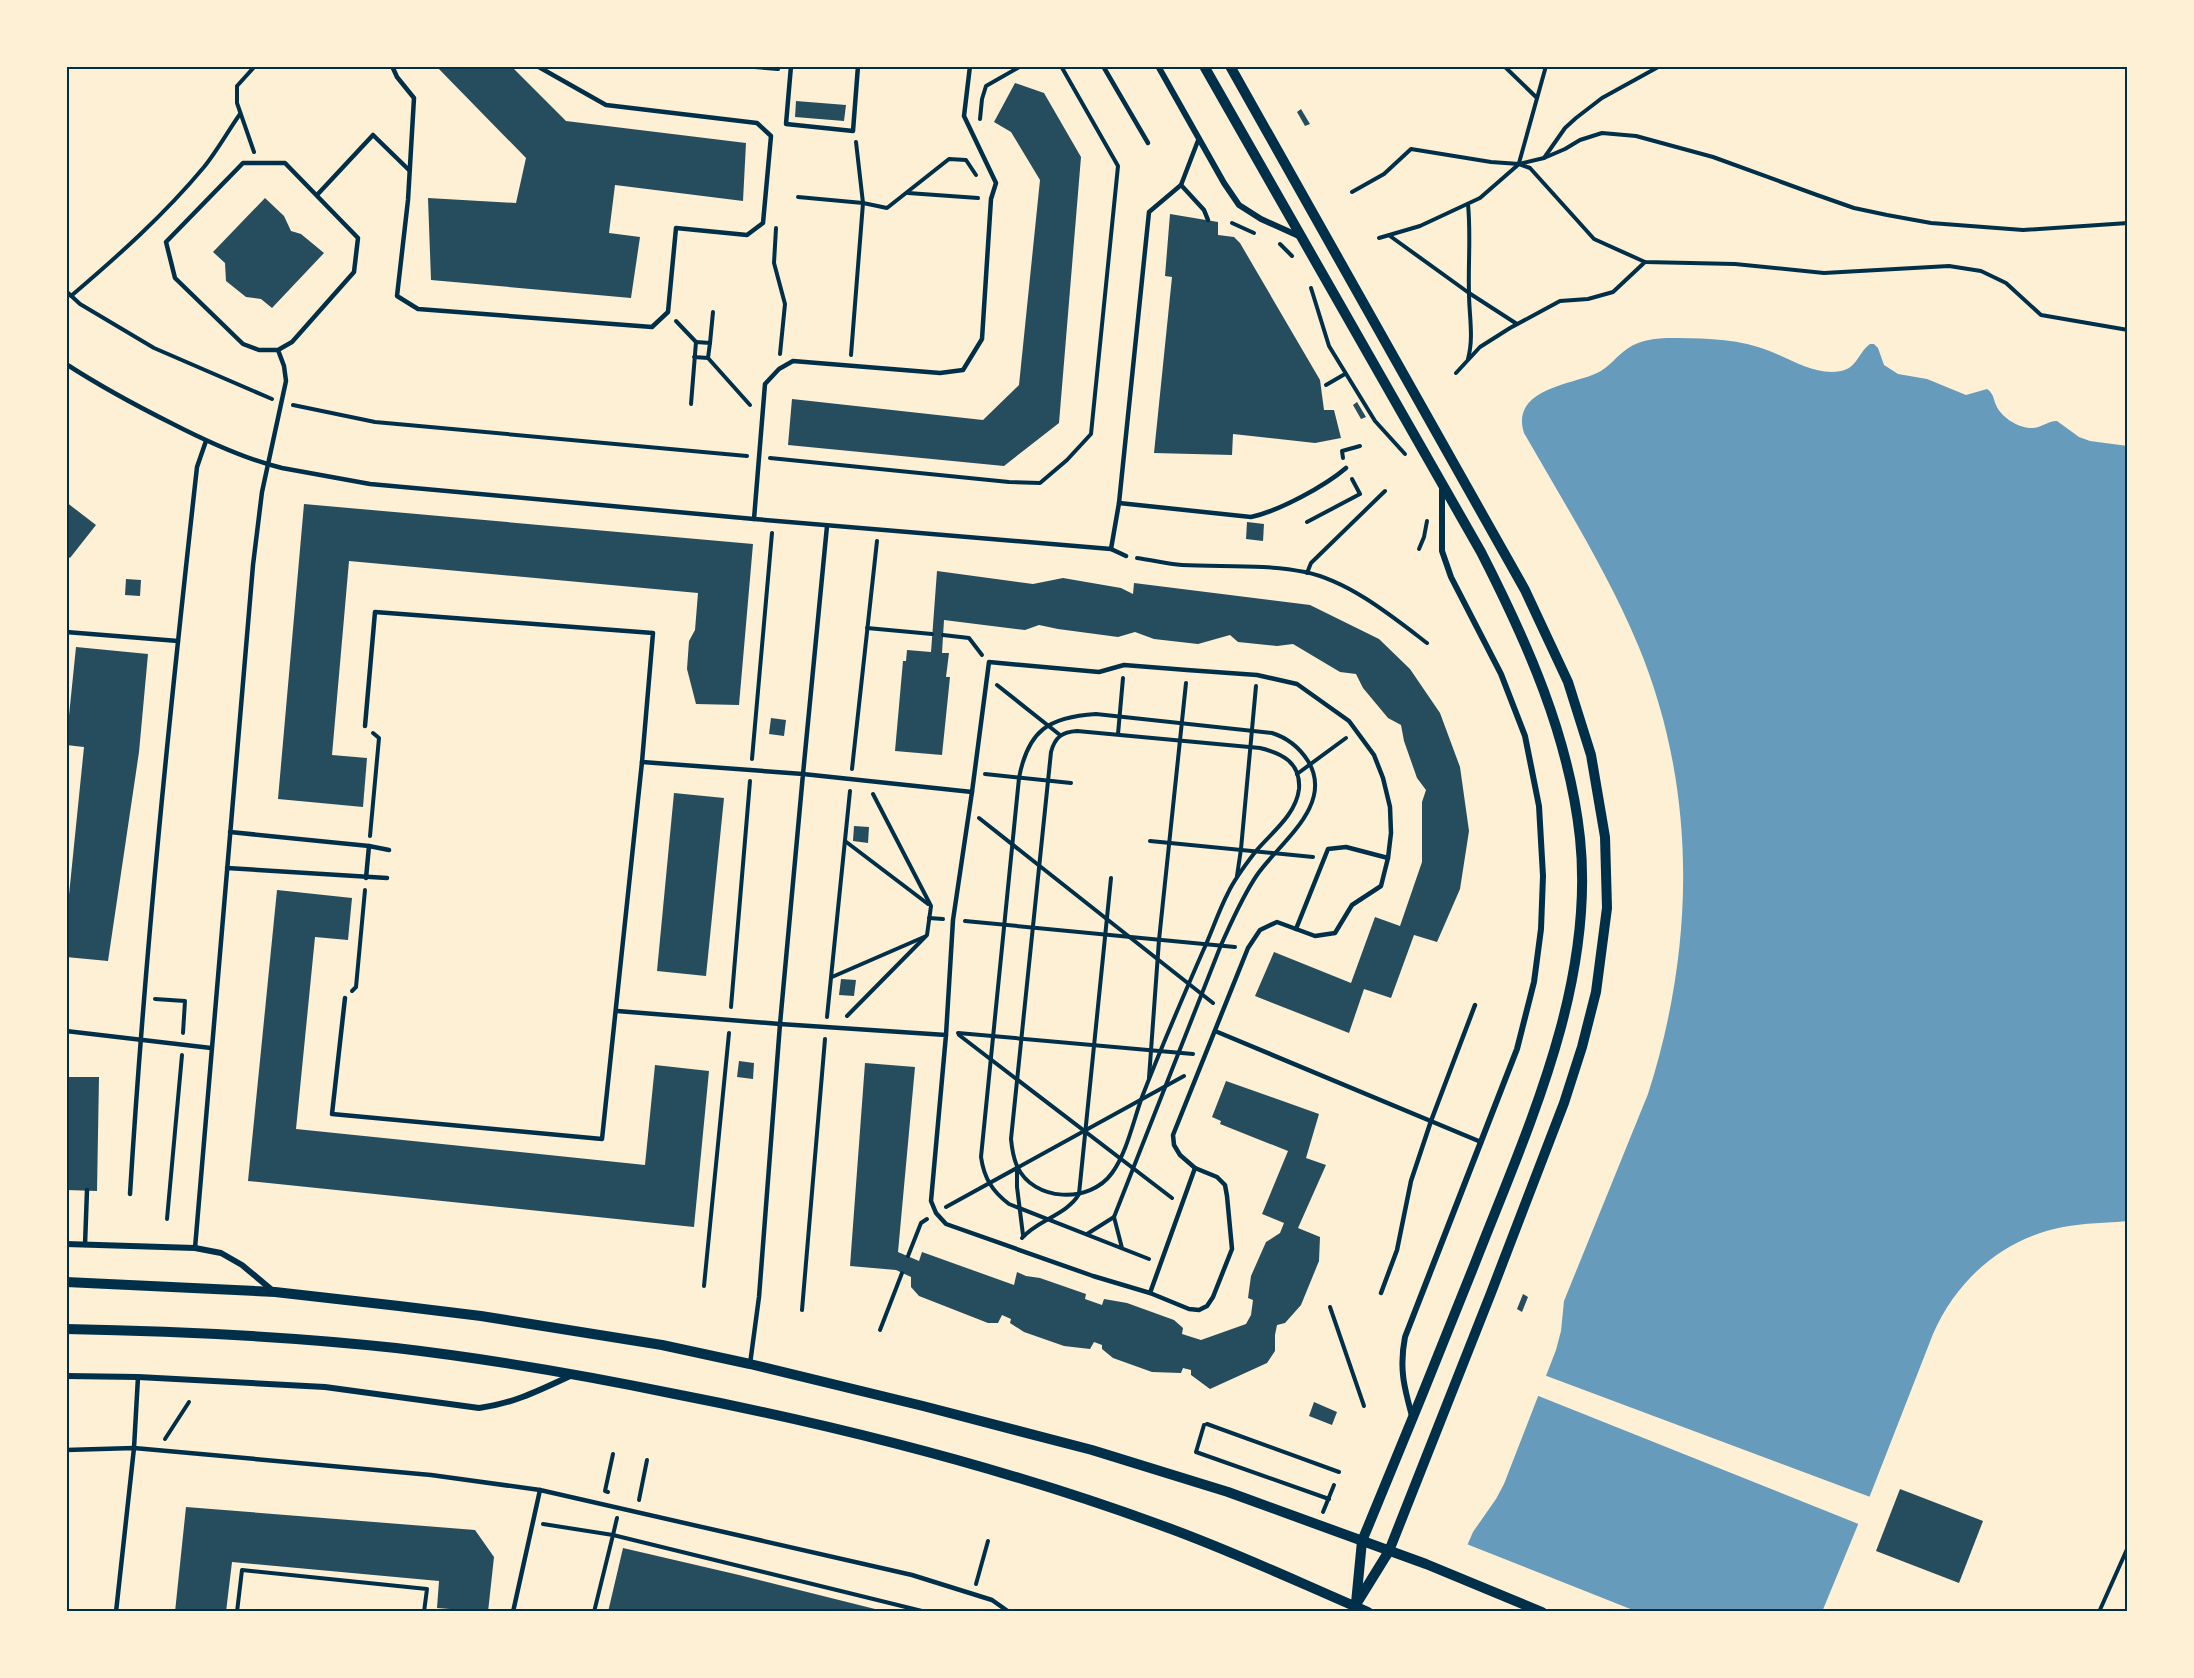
<svg xmlns="http://www.w3.org/2000/svg" width="2194" height="1678" font-family="Inter,sans-serif">
	<style>
		.water { fill: #669bbc }
		.pier { fill: #fdf0d5 }
		.building { fill: #264d5e }
		.lines { fill: none; stroke-linecap: round; stroke-linejoin: round }
		.path { stroke: #003049; stroke-width: 4 }
		.service { stroke: #003049; stroke-width: 4.5 }
		.minor { stroke: #003049; stroke-width: 6 }
		.tertiary { stroke: #003049; stroke-width: 10 }
		.neatline { fill: none; stroke: #003049; stroke-width: 2 }
	</style>
	<rect width="100%" height="100%" fill="#fdf0d5"/>
	<path class="water" d="M 1666,338 C 1696,338 1730,338 1758,347 C 1784,354 1813,377 1841,371 C 1857,368 1858,353 1870,344 L 1874,344 L 1878,348 L 1884,365 L 1898,374 L 1927,379 L 1966,395 L 1987,389 C 1994,394 1993,398 1996,405 C 2001,417 2017,427 2030,428 C 2040,429 2047,421 2057,421 L 2079,437 L 2090,441 L 2128,446 L 2128,1221 C 2107,1223 2084,1223 2063,1227 C 2004,1238 1957,1279 1933,1334 L 1871,1493 L 1822,1612 L 1438,1612 L 1473,1532 L 1496,1499 L 1504,1484 L 1556,1350 L 1561,1331 L 1564,1301 L 1648,1094 C 1695,948 1698,789 1638,645 C 1607,571 1564,503 1524,433 C 1510,389 1571,385 1597,373 C 1608,368 1614,359 1623,352 C 1636,341 1650,339 1666,338 Z"/>
	<g class="pier">
		<polygon points="1544,1375 1873,1498 1861,1525 1536,1395"/>
		<polygon points="1464,1543 1638,1612 1435,1612"/>
	</g>
	<g class="building">
		<polygon points="436,66 511,66 566,121 746,143 743,201 615,185 609,233 640,237 631,298 431,280 428,198 516,203 526,158"/>
		<polygon points="1015,83 1044,93 1081,157 1059,423 1004,466 788,445 792,399 983,420 1019,385 1040,180 1011,132 994,122"/>
		<polygon points="796,101 846,105 844,121 795,117"/>
		<polygon points="1301,109 1310,124 1305,126 1297,112"/>
		<polygon points="265,198 284,216 291,231 301,234 324,253 272,308 261,299 246,297 226,281 225,263 213,252"/>
		<polygon points="1170,214 1218,222 1218,235 1234,237 1240,243 1320,380 1324,410 1334,410 1341,438 1315,443 1233,434 1232,455 1154,453 1172,277 1165,276"/>
		<polygon points="1357,402 1366,417 1361,419 1353,405"/>
		<polygon points="66,502 96,525 70,558 66,555"/>
		<polygon points="304,504 753,544 739,705 696,704 687,669 689,641 695,630 698,593 349,561 332,755 367,758 363,807 278,799"/>
		<polygon points="1247,522 1264,524 1263,541 1246,539"/>
		<polygon points="937,571 1033,584 1063,578 1121,588 1133,594 1134,583 1310,605 1379,639 1410,669 1440,713 1460,767 1469,831 1460,889 1437,942 1414,935 1391,998 1364,989 1349,1033 1255,996 1274,952 1351,983 1375,917 1400,926 1422,862 1422,802 1426,790 1417,778 1404,741 1401,725 1388,718 1363,688 1356,674 1340,672 1293,644 1277,646 1238,642 1230,635 1198,644 1154,639 1135,632 1118,637 1058,629 1039,625 1025,630 944,620 942,653 949,653 946,677 950,677 942,755 895,751 903,661 906,661 907,650 931,652"/>
		<polygon points="126,579 141,580 140,596 125,595"/>
		<polygon points="76,647 148,654 139,752 108,961 66,957 66,895 69,895 84,747 66,745"/>
		<polygon points="771,718 786,720 784,736 769,734"/>
		<polygon points="674,793 724,798 706,976 657,971"/>
		<polygon points="854,826 869,827 868,843 853,841"/>
		<polygon points="277,890 352,898 348,940 315,937 296,1129 645,1165 655,1065 709,1071 694,1227 248,1181"/>
		<polygon points="841,979 856,980 854,996 839,995"/>
		<polygon points="739,1061 754,1063 753,1079 737,1077"/>
		<polygon points="865,1063 915,1067 898,1252 919,1261 922,1252 1014,1285 1017,1272 1026,1276 1040,1278 1086,1294 1085,1299 1102,1305 1104,1299 1127,1303 1174,1320 1183,1328 1182,1334 1201,1340 1246,1324 1251,1315 1253,1300 1248,1298 1251,1276 1266,1242 1280,1233 1284,1223 1262,1214 1288,1151 1220,1124 1221,1121 1212,1117 1226,1081 1319,1114 1306,1158 1326,1165 1298,1228 1320,1237 1319,1261 1301,1305 1285,1323 1277,1325 1275,1335 1275,1351 1267,1363 1210,1389 1191,1375 1191,1370 1183,1368 1181,1373 1152,1372 1113,1358 1102,1349 1102,1345 1094,1342 1090,1349 1064,1346 1024,1332 1010,1323 1011,1319 1002,1315 998,1323 988,1323 919,1296 911,1287 911,1277 896,1270 850,1266"/>
		<polygon points="66,1077 99,1077 97,1191 66,1190"/>
		<polygon points="1523,1294 1528,1297 1522,1312 1517,1309"/>
		<polygon points="1314,1402 1337,1412 1332,1425 1309,1416"/>
		<polygon points="1900,1489 1983,1521 1959,1583 1876,1551"/>
		<polygon points="186,1507 475,1530 494,1557 488,1612 437,1608 439,1581 232,1562 226,1612 175,1612"/>
		<polygon points="623,1548 739,1575 887,1612 608,1612"/>
	</g>
	<g class="lines">
		<g class="path">
			<polyline points="741,66 778,69"/>
			<polyline points="1504,66 1536,97"/>
			<polyline points="980,119 982,99 986,86 1021,66"/>
			<polyline points="254,152 237,103 237,86 255,66"/>
			<polyline points="1544,158 1565,149 1580,140 1602,133 1636,136 1713,157 1817,195 1854,208 1887,215 1931,223 2023,230 2128,223"/>
			<polyline points="1519,163 1546,66"/>
			<polyline points="1352,192 1384,174 1411,149 1491,162 1519,164 1530,168 1594,239 1645,262 1735,264 1824,273 1949,266 1981,271 2006,283 2041,315 2128,330"/>
			<polyline points="908,193 978,198"/>
			<polyline points="798,197 863,203 887,208 949,159 966,160 976,175"/>
			<polyline points="1232,223 1254,233"/>
			<polyline points="776,228 774,263 785,304 780,354"/>
			<polyline points="1390,236 1469,293 1517,324"/>
			<polyline points="1379,238 1420,226 1480,198 1519,164 1544,158 1565,128 1576,118 1602,98 1660,66"/>
			<polyline points="1280,244 1292,256"/>
			<polyline points="1311,288 1329,346 1375,421 1405,454"/>
			<polyline points="66,291 80,304 154,348 272,399"/>
			<path d="M 71,296 C 118,256 164,215 204,167 C 217,151 228,131 240,114"/>
			<polyline points="676,321 696,342"/>
			<polyline points="710,343 713,312"/>
			<polyline points="851,355 863,203 856,142"/>
			<polyline points="708,358 750,405"/>
			<path d="M 1468,359 C 1474,337 1469,315 1469,293 C 1468,263 1471,235 1468,204"/>
			<polyline points="1456,373 1480,347 1510,328 1560,301 1588,299 1613,292 1645,262"/>
			<polyline points="1326,385 1345,374"/>
			<polyline points="691,404 696,342 710,343 708,358 694,357"/>
			<polyline points="293,405 375,422 747,456"/>
			<polyline points="770,458 1009,482 1040,483 1067,460 1091,434 1118,166 1061,66"/>
			<polyline points="1343,458 1342,451 1360,446"/>
			<polyline points="1307,522 1360,494 1352,479"/>
			<polyline points="1419,549 1424,537 1427,521"/>
			<path d="M 1137,558 C 1152,560 1167,564 1182,565 C 1223,567 1265,564 1305,572 C 1349,581 1393,617 1427,643"/>
			<polyline points="1307,573 1311,563 1385,491"/>
			<polyline points="867,628 932,634"/>
			<polyline points="943,635 969,638 982,655"/>
			<polyline points="997,685 1060,735"/>
			<path d="M 1077,731 L 1260,748 C 1281,753 1301,762 1299,789 C 1296,815 1271,833 1256,851 C 1246,864 1235,878 1228,893 C 1218,912 1212,932 1203,951 C 1182,999 1161,1048 1142,1097 C 1133,1122 1127,1152 1112,1173 C 1090,1204 1033,1202 1017,1166 C 1013,1157 1012,1149 1011,1139 L 1051,752 C 1055,737 1062,732 1077,731 Z"/>
			<polyline points="1118,734 1123,678"/>
			<polyline points="752,759 772,533"/>
			<polyline points="852,769 877,541"/>
			<polyline points="985,774 1071,783"/>
			<polyline points="1297,774 1346,738"/>
			<polyline points="979,818 1213,1003"/>
			<polyline points="370,836 379,738 373,733"/>
			<polyline points="845,841 928,904"/>
			<polyline points="1150,841 1313,857"/>
			<polyline points="1237,876 1241,849 1256,686"/>
			<polyline points="929,918 943,919"/>
			<polyline points="965,921 1235,947"/>
			<polyline points="832,977 924,937"/>
			<polyline points="352,991 356,987 365,890"/>
			<polyline points="155,999 185,1001 183,1033"/>
			<polyline points="731,1007 750,781"/>
			<polyline points="847,1016 927,935 931,906 873,794"/>
			<polyline points="827,1017 850,791"/>
			<polyline points="958,1033 1193,1054"/>
			<polyline points="959,1035 1172,1198"/>
			<polyline points="1149,1078 1159,940 1186,683"/>
			<polyline points="1017,1168 1017,1187 1023,1235"/>
			<polyline points="946,1207 1184,1076"/>
			<polyline points="167,1219 182,1055"/>
			<polyline points="1087,1234 1114,1217"/>
			<path d="M 1022,1238 C 1037,1220 1067,1215 1079,1194 L 1111,878"/>
			<path d="M 1122,1248 L 1114,1217 L 1221,945 C 1232,921 1242,897 1257,875 C 1279,843 1335,805 1308,761 C 1299,747 1288,738 1272,733 L 1096,714 C 1049,717 1028,730 1019,778 L 981,1157 C 984,1178 992,1191 1009,1204 L 1149,1259"/>
			<polyline points="908,1256 921,1223 927,1219"/>
			<polyline points="704,1286 729,1033"/>
			<polyline points="1330,1307 1364,1406"/>
			<polyline points="802,1310 825,1039"/>
			<polyline points="880,1330 902,1273"/>
			<polyline points="1207,1424 1339,1472"/>
			<polyline points="1204,1425 1196,1452 1329,1499"/>
			<polyline points="165,1439 189,1402"/>
			<polyline points="608,1492 605,1491 613,1454"/>
			<polyline points="639,1500 647,1460"/>
			<polyline points="1323,1512 1334,1485"/>
			<polyline points="543,1524 613,1535 617,1518"/>
			<polyline points="976,1584 988,1541"/>
			<polyline points="237,1612 242,1570 427,1589 424,1612"/>
			<polyline points="594,1612 613,1535 926,1612"/>
			<polyline points="2099,1612 2128,1547"/>
		</g>
		<g class="service">
			<polyline points="392,66 397,77 414,98 408,200 397,296 418,309 652,327 668,312 676,228 747,235 763,223 771,136 757,123 606,105 537,66"/>
			<polyline points="791,66 786,124 853,131 858,66"/>
			<polyline points="970,66 964,116 996,183 991,199 982,339 963,370 940,373 793,361 779,369 765,384 754,519 1111,549 1126,556"/>
			<polyline points="1103,66 1148,143"/>
			<polyline points="1181,185 1204,210 1208,220"/>
			<polyline points="317,195 373,135 409,170"/>
			<path d="M 66,364 C 100,386 135,405 171,423 C 206,441 244,459 282,468 L 370,484 L 754,519"/>
			<path d="M 1119,503 L 1251,517 C 1279,511 1325,486 1346,468"/>
			<polyline points="1111,549 1119,503 1149,212 1181,185 1199,138"/>
			<polyline points="66,632 178,641"/>
			<polyline points="230,832 369,846 389,850"/>
			<polyline points="227,868 387,878"/>
			<polyline points="366,878 369,846"/>
			<polyline points="1296,929 1328,849 1346,847 1388,858"/>
			<polyline points="345,998 332,1114 602,1139 642,762 653,633 375,612 365,726"/>
			<polyline points="617,1011 780,1024 803,774 642,762"/>
			<polyline points="66,1031 211,1048"/>
			<polyline points="1215,1031 1481,1142"/>
			<polyline points="946,1035 953,920 972,792"/>
			<path d="M 130,1194 C 145,951 170,709 197,467 L 206,441"/>
			<polyline points="85,1245 87,1190"/>
			<polyline points="195,1248 253,565 262,492 286,381 284,366 278,350 292,342 354,272 358,238 285,163 243,163 166,242 175,278 243,344 259,350 278,350"/>
			<polyline points="1150,1293 1195,1168"/>
			<polyline points="1381,1293 1397,1250 1411,1181 1431,1121 1475,1005"/>
			<polyline points="750,1364 759,1297 780,1024 946,1035 931,1201 936,1213 946,1224 1093,1276 1150,1293 1189,1309 1199,1310 1207,1306 1213,1297 1232,1249 1227,1196 1225,1185 1217,1177 1195,1168 1180,1155 1174,1145 1173,1135 1248,948 1260,930 1277,922 1315,936 1335,933 1352,905 1381,886 1388,858 1391,833 1390,807 1383,778 1374,755 1349,721 1297,684 1257,675 1187,670 1124,665 1099,672 989,662 972,792 803,774 827,526"/>
			<polyline points="66,1450 134,1448 431,1475 540,1490 912,1575 992,1600 1009,1612"/>
			<polyline points="116,1612 134,1448 138,1377"/>
			<polyline points="513,1612 540,1490"/>
		</g>
		<g class="minor">
			<polyline points="1158,66 1224,183 1239,205 1261,219 1301,237"/>
			<polyline points="66,1244 195,1248 221,1253 242,1265 272,1290"/>
			<path d="M 66,1376 L 138,1377 L 325,1387 L 479,1408 C 512,1404 540,1390 570,1376"/>
			<path d="M 1412,1416 C 1404,1387 1399,1368 1405,1337 L 1517,1049 L 1534,982 L 1541,929 L 1543,876 L 1539,806 L 1525,736 L 1501,674 L 1451,577 L 1442,551 L 1442,488"/>
		</g>
		<g class="tertiary">
			<path d="M 1204,66 L 1481,552 C 1527,642 1569,736 1580,838 C 1595,982 1530,1123 1479,1253 C 1441,1349 1402,1445 1362,1541 L 1356,1603"/>
			<polyline points="1230,66 1525,590 1568,682 1591,755 1605,837 1607,908 1596,992 1582,1047 1564,1103 1491,1293 1389,1551 1355,1606"/>
			<polyline points="66,1282 275,1292 399,1306 481,1316 662,1345 750,1364 923,1406 1092,1450 1228,1492 1426,1564 1542,1612"/>
			<path d="M 66,1329 C 176,1331 286,1336 396,1348 C 490,1359 583,1375 675,1394 C 840,1426 1005,1468 1163,1526 C 1233,1551 1300,1583 1368,1612"/>
		</g>
	</g>
	<rect width="2194" height="1678" fill="none" stroke="#fdf0d5" stroke-width="135"/>
	<rect x="68" y="68" width="2058" height="1542" class="neatline"/>
</svg>
